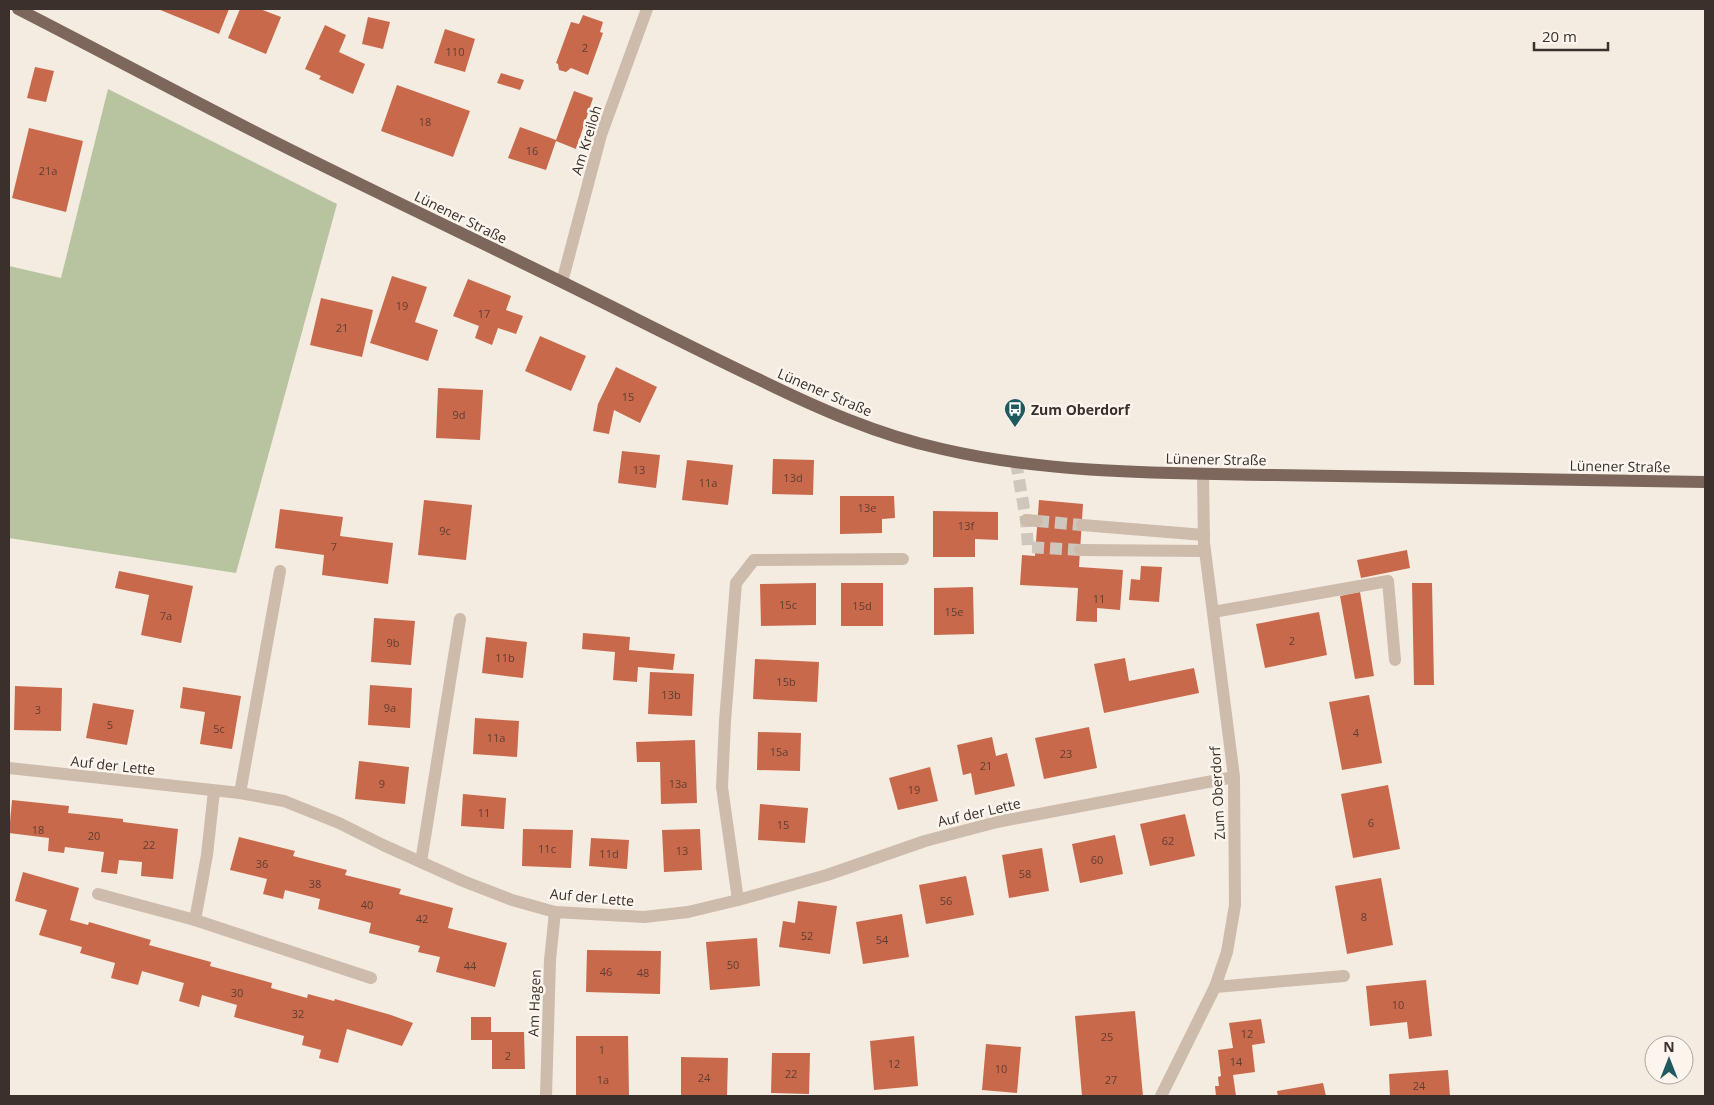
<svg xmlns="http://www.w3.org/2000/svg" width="1714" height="1105" font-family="'Open Sans',sans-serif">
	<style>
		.green { fill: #b8c4a0 }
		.building { fill: #c8694b }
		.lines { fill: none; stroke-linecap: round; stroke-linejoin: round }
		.minor-tunnel { stroke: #cfc6bd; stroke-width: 12; stroke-dasharray: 12 6; stroke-linecap: butt }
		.minor { stroke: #cdbbac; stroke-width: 12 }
		.major { stroke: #7d675c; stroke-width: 12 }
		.labels { text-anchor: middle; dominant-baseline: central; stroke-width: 5; stroke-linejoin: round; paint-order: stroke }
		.number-label { font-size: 11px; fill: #5e3e33 }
		.street-label { font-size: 14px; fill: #3b302b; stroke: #fbf5ee }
		.poi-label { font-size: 14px; font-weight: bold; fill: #3b302b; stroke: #fbf5ee; text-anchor: start }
	</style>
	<rect width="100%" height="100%" fill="#f4ebe1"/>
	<polygon class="green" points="108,89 337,204 236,573 9,538 9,266 61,278"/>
	<g class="building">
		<polygon points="158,9 229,9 219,34"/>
		<polygon points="240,9 260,9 281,17 266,54 228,38"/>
		<polygon points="583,15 603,22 600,32 603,33 588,75 571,68 566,72 559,70 558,64 556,63 571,22 579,24"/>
		<polygon points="368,17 390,22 383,49 362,44"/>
		<polygon points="325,25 346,35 339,52 365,64 353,94 319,79 321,76 305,69"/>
		<polygon points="445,29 475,39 465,72 434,63"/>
		<polygon points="35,67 54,71 46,102 27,98"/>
		<polygon points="501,73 524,80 520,90 497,83"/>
		<polygon points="397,85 470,111 453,157 381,131"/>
		<polygon points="574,91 593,98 576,149 556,141 546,170 508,158 520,127 556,140"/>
		<polygon points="29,128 83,141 66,212 12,198"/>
		<polygon points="392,276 427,287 415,322 438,330 428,361 370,343"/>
		<polygon points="468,279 511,296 506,310 523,316 516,334 498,328 492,345 475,338 479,326 453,316"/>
		<polygon points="321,298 373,310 362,357 310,345"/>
		<polygon points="540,336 586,356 571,391 525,371"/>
		<polygon points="616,367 657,387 640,423 614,410 609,434 593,431 598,404"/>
		<polygon points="438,388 483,390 480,440 436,438"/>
		<polygon points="622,451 660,455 656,488 618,483"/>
		<polygon points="773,459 814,460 813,495 772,494"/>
		<polygon points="687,460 733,465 728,505 682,500"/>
		<polygon points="840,496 894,496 895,518 882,519 882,533 840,534"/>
		<polygon points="424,500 472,505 466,560 418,555"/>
		<polygon points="1039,500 1083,504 1079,567 1123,570 1120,610 1097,608 1097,622 1076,621 1078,588 1020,585 1022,555 1035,556"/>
		<polygon points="280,509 343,517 340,536 393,543 388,584 322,575 324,555 275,548"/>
		<polygon points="933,511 998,512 998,540 975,539 975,557 933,557"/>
		<polygon points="1407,550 1410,568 1361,578 1357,560"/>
		<polygon points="1141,566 1162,567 1159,602 1129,600 1131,579 1140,580"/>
		<polygon points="119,571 193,586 181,643 141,635 149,595 115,588"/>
		<polygon points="816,583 816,625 761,626 760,584"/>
		<rect x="841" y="583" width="42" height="43"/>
		<polygon points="1412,583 1432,583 1434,685 1414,685"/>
		<polygon points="973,587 974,634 934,635 934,588"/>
		<polygon points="1360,592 1374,676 1355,679 1340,596"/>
		<polygon points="1319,612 1327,655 1265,668 1256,624"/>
		<polygon points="374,618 415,621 411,665 371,662"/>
		<polygon points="583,633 630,637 629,650 675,654 673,670 638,667 637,682 613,680 615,652 582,649"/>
		<polygon points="486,637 527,642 523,678 482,673"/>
		<polygon points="1125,658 1129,681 1194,668 1199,693 1104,713 1094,664"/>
		<polygon points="755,659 819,662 817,702 753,699"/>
		<polygon points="650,672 694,674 692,716 648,714"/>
		<polygon points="370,685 412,688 410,728 368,725"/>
		<polygon points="15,686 62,688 61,731 14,730"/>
		<polygon points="183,687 241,696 232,749 200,744 205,712 180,708"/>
		<polygon points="1369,695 1382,763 1342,770 1329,702"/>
		<polygon points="93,703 134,710 127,745 86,738"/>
		<polygon points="475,718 519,721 517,757 473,754"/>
		<polygon points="1089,727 1097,768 1044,779 1035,738"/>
		<polygon points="758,732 801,733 800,771 757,770"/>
		<polygon points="992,737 996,756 1007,753 1015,786 975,795 971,773 963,775 957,745"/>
		<polygon points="695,740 697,803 661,804 660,762 637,762 636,742"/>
		<polygon points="359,761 409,767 405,804 355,799"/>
		<polygon points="930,767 938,801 898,810 889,778"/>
		<polygon points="1388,785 1400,849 1353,858 1341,794"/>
		<polygon points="463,794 506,798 504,829 461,826"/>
		<polygon points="12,800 69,806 68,813 123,819 123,822 178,829 173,879 141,876 142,862 119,860 117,874 101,872 104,852 65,847 64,853 48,851 49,838 9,833"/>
		<polygon points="760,804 808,808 805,843 758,840"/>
		<polygon points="1185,814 1195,856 1150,866 1140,824"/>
		<polygon points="523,829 573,830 571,868 522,866"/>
		<polygon points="700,829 702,870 664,872 662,830"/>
		<polygon points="1115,835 1123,874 1080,883 1072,844"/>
		<polygon points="239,837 295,851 293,856 347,870 345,875 401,889 399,894 453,908 448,928 507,943 495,987 436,972 440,957 418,952 420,946 369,933 371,923 318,909 320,899 285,890 283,899 263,894 267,879 230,870"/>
		<polygon points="591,838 629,840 627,869 589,866"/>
		<polygon points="1042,848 1049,891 1009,898 1002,855"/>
		<polygon points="23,872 79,888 70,920 88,925 89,922 151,940 149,945 211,962 210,966 272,983 271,988 307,998 308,994 334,1001 335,999 391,1015 413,1023 402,1046 347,1029 338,1063 319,1058 321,1050 302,1045 304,1036 234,1017 237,1005 202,995 199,1007 179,1001 184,983 142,971 138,985 111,978 115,963 80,953 82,947 39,935 47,910 15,901"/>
		<polygon points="966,876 974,915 926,924 919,885"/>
		<polygon points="1381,878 1393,945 1347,954 1335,886"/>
		<polygon points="798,901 837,906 830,954 779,947 783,921 795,923"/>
		<polygon points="902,914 909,957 863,964 856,922"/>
		<polygon points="757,938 760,986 710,990 706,942"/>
		<polygon points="587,950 661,951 660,994 586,992"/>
		<polygon points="1426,980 1432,1036 1409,1039 1407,1022 1370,1026 1366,986"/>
		<polygon points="1135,1011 1143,1096 1082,1096 1075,1016"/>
		<polygon points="471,1017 491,1017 491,1032 524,1032 525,1069 492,1069 492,1040 471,1040"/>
		<polygon points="1261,1019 1265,1043 1252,1045 1255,1072 1233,1075 1236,1096 1216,1096 1215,1086 1219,1086 1218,1077 1221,1076 1218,1050 1233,1048 1229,1023"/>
		<polygon points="576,1036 628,1036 629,1096 576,1096"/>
		<polygon points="914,1036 918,1086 874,1090 870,1041"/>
		<polygon points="986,1044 1021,1047 1017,1093 982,1090"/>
		<polygon points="772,1053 810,1053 809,1094 771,1093"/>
		<polygon points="681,1057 728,1058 727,1096 681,1096"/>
		<polygon points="1448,1070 1450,1096 1390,1096 1389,1074"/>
		<polygon points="1323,1083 1326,1096 1278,1096 1277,1091"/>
	</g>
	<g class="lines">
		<g class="minor-tunnel">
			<polyline points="1016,462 1026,520 1028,547 1080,550"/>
			<polyline points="1037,521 1082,525"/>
		</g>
		<g class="minor">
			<polyline points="562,282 601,135 647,9"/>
			<polyline points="1026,520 1037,521"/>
			<polyline points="1082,525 1204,535"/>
			<polyline points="1080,550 1205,551"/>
			<polyline points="1213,612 1388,581 1395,660"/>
			<polyline points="9,768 240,793 284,801 339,823 383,845 463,881 512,900 555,912 644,917 688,912 738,900 827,875 925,841 997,822 1234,777"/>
			<polyline points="240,793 280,571"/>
			<polyline points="421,862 460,619"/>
			<polyline points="98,894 195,920 371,978"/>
			<polyline points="738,900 722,787 725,721 736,583 754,560 903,559"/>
			<polyline points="195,920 207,855 214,791"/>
			<polyline points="1215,987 1344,976"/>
			<polyline points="546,1096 550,960 555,912"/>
			<polyline points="1161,1096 1215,987 1227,952 1235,905 1234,777 1204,543 1203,474"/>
		</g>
		<path class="major" d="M 18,9 C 106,54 193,101 281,145 C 375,192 470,237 564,283 C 629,315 693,348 758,379 C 817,408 878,435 942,449 C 1050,474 1163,473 1274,475 C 1417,478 1561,480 1705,482"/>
	</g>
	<defs>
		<g id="bus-pin" transform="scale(1.125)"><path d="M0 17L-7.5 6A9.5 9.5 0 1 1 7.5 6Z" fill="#1f5a5e" stroke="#fbf5ee"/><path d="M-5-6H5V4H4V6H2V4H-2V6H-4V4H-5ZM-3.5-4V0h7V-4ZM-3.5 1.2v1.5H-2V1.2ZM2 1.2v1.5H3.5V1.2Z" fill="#fff"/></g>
	</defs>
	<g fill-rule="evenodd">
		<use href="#bus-pin" x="1015" y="409"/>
	</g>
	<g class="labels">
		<g class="number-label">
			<text x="585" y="47">2</text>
			<text x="455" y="51">110</text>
			<text x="425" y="121">18</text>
			<text x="532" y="150">16</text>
			<text x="48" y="170">21a</text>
			<text x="402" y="305">19</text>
			<text x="484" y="313">17</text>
			<text x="342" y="327">21</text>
			<text x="628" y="396">15</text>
			<text x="459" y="414">9d</text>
			<text x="639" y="469">13</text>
			<text x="793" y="477">13d</text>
			<text x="708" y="482">11a</text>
			<text x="867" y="507">13e</text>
			<text x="966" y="525">13f</text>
			<text x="445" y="530">9c</text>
			<text x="334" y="546">7</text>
			<text x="1099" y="598">11</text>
			<text x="788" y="604">15c</text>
			<text x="862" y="605">15d</text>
			<text x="954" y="611">15e</text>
			<text x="166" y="615">7a</text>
			<text x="1292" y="640">2</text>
			<text x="393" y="642">9b</text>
			<text x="505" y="657">11b</text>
			<text x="786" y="681">15b</text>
			<text x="671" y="694">13b</text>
			<text x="390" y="707">9a</text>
			<text x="38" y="709">3</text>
			<text x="110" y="724">5</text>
			<text x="219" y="728">5c</text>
			<text x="1356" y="732">4</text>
			<text x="496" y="737">11a</text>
			<text x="779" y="751">15a</text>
			<text x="1066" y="753">23</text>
			<text x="986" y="765">21</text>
			<text x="382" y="783">9</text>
			<text x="678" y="783">13a</text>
			<text x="914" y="789">19</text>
			<text x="484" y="812">11</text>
			<text x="1371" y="822">6</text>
			<text x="783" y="824">15</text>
			<text x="38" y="829">18</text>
			<text x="94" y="835">20</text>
			<text x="1168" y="840">62</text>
			<text x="149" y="844">22</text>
			<text x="547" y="848">11c</text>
			<text x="682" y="850">13</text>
			<text x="609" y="853">11d</text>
			<text x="1097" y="859">60</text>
			<text x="262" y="863">36</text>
			<text x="1025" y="873">58</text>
			<text x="315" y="883">38</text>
			<text x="946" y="900">56</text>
			<text x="367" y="904">40</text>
			<text x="1364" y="916">8</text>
			<text x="422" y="918">42</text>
			<text x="807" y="935">52</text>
			<text x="882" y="939">54</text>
			<text x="733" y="964">50</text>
			<text x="470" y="965">44</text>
			<text x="606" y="971">46</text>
			<text x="643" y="972">48</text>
			<text x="237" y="992">30</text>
			<text x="1398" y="1004">10</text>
			<text x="298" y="1013">32</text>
			<text x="1247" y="1033">12</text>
			<text x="1107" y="1036">25</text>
			<text x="602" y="1049">1</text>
			<text x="508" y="1055">2</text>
			<text x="1236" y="1061">14</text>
			<text x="894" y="1063">12</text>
			<text x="1001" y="1068">10</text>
			<text x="791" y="1073">22</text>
			<text x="704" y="1077">24</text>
			<text x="603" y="1079">1a</text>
			<text x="1111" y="1079">27</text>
			<text x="1419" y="1085">24</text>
		</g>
		<g class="street-label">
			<text transform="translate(586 140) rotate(-73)">Am Kreiloh</text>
			<text transform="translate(461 217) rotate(26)">Lünener Straße</text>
			<text transform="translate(825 392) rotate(23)">Lünener Straße</text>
			<text transform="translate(1216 459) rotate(1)">Lünener Straße</text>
			<text transform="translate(1620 466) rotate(1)">Lünener Straße</text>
			<text transform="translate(113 765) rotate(6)">Auf der Lette</text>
			<text transform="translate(1217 793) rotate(-93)">Zum Oberdorf</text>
			<text transform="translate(979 812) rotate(-13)">Auf der Lette</text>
			<text transform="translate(592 897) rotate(5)">Auf der Lette</text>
			<text transform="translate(534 1003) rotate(-88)">Am Hagen</text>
		</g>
		<g class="poi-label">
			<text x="1031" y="409">Zum Oberdorf</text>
		</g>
	</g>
	<rect width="1714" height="1105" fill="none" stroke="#3b302b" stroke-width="20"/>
	<g transform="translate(1669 1060)"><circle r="24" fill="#fbf5ee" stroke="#aea6a0"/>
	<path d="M0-4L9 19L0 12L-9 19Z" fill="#1f5a5e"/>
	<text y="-8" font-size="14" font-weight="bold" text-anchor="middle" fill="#3b302b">N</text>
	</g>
	<path d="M1534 42v8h74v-8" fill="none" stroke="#3b302b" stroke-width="2.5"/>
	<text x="1542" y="42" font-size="15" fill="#3b302b" stroke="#fbf5ee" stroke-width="4" paint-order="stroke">20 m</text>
</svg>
